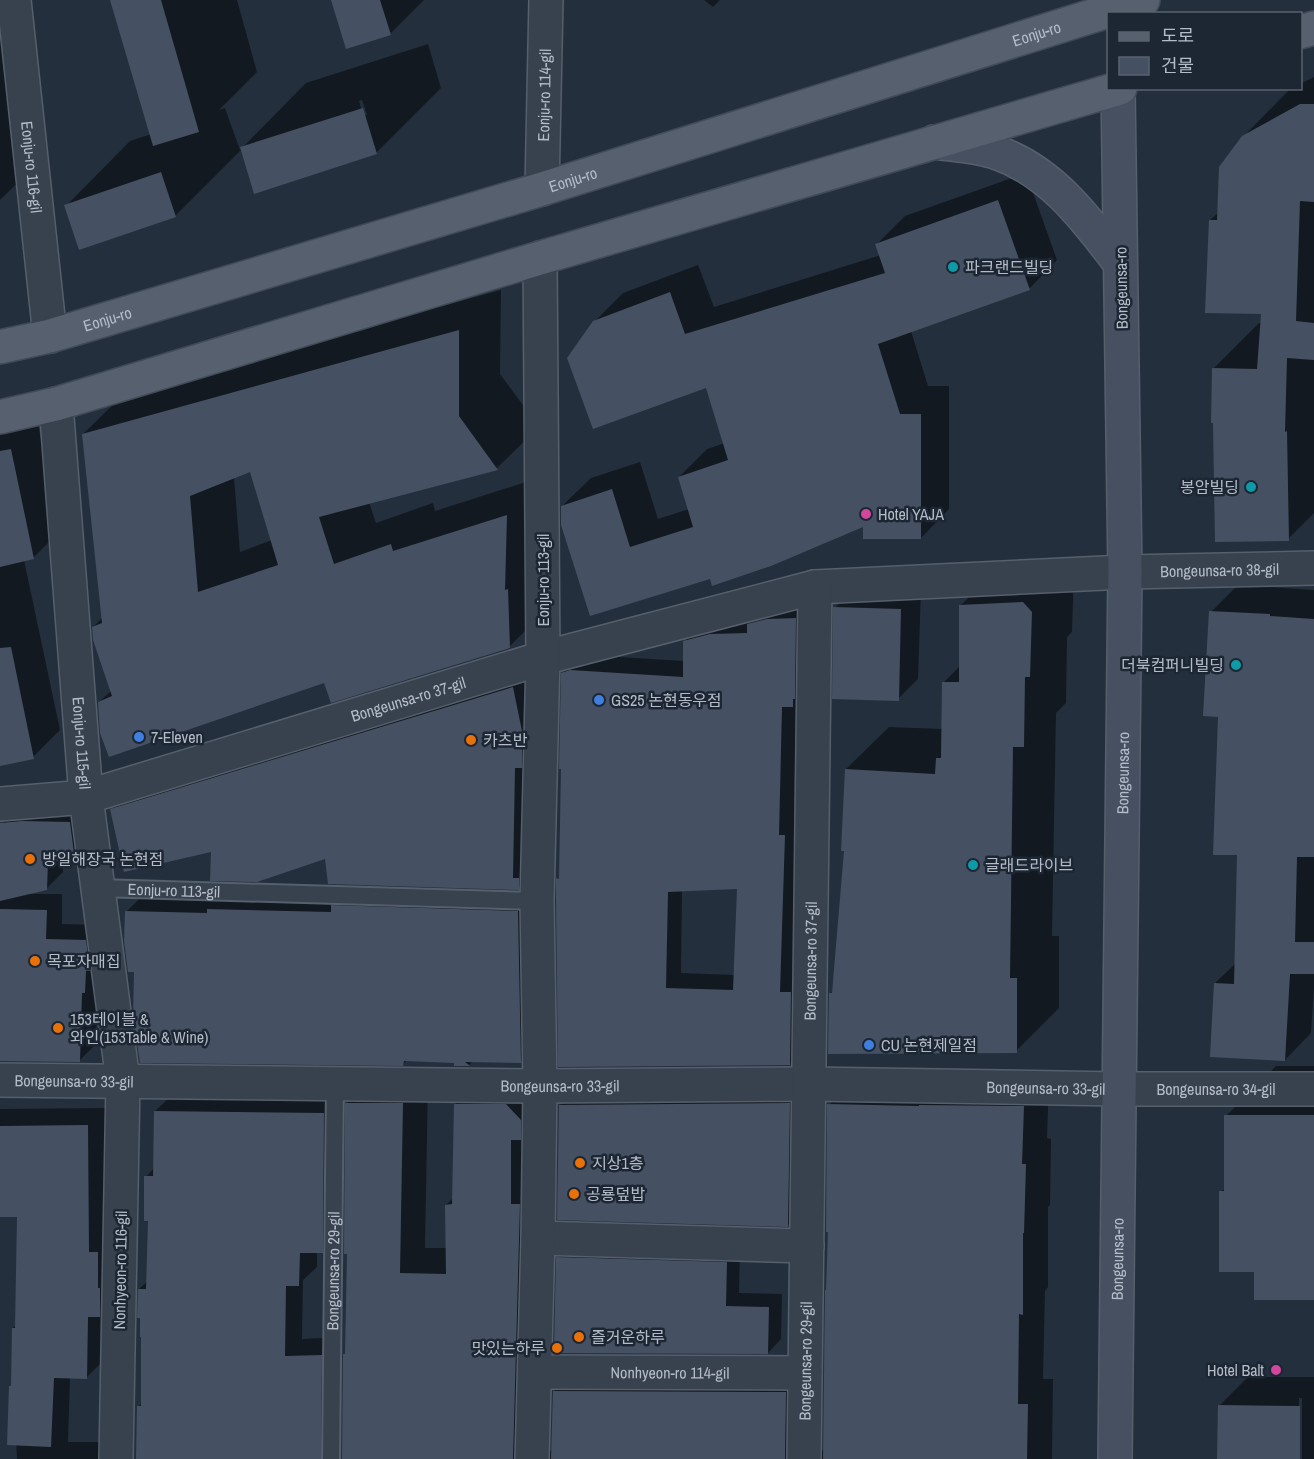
<svg xmlns="http://www.w3.org/2000/svg" width="1314" height="1459" font-family="'Archivo Narrow','Noto Sans KR',sans-serif">
	<style>
		.shadow { fill: #0007; fill-rule: evenodd }
		.building { fill: #455162; fill-rule: evenodd }
		.lines { fill: none; stroke-linecap: round; stroke-linejoin: round }
		.service-casing { stroke: #565f6c; stroke-width: 20 }
		.minor-casing { stroke: #565f6c; stroke-width: 36 }
		.secondary-casing { stroke: #565f6c; stroke-width: 36 }
		.primary-casing { stroke: #414a57; stroke-width: 36 }
		.service { stroke: #38414e; stroke-width: 16 }
		.minor { stroke: #38414e; stroke-width: 33 }
		.secondary { stroke: #465061; stroke-width: 33 }
		.primary { stroke: #56606e; stroke-width: 33 }
		.culture-dot { fill: #0f9aa8; stroke: #1d2633; stroke-width: 2 }
		.hotel-dot { fill: #d1479c; stroke: #1d2633; stroke-width: 2 }
		.shop-dot { fill: #3f7fe0; stroke: #1d2633; stroke-width: 2 }
		.food-dot { fill: #e8710a; stroke: #1d2633; stroke-width: 2 }
		.labels { text-anchor: middle; dominant-baseline: central; stroke-width: 5; stroke-linejoin: round; paint-order: stroke }
		.street-label { font-size: 16px; fill: #b4bcc9; stroke: #1d2633 }
		.poi-label { font-size: 16px; fill: #b4bcc9; stroke: #1d2633; text-anchor: start }
	</style>
	<rect width="100%" height="100%" fill="#242f3e"/>
	<g class="shadow">
		<path d="M 112,0 L 237,0 L 257,72 L 219,110 L 225,108 L 240,150 L 306,83 L 428,44 L 441,88 L 376,153 L 242,149 L 175,216 L 66,206 L 130,141 L 151,134 ZM 362,100 L 367,115 L 363,115 L 359,101 Z"/>
		<polygon points="332,0 424,0 390,34"/>
		<polygon points="704,0 720,0 713,7"/>
		<polygon points="5,38 33,168 0,200 0,39"/>
		<polygon points="1314,77 1314,513 1288,539 1213,369 1259,323 1262,323 1262,313 1210,220 1219,212 1243,137 1289,90 1292,88 1300,88 1300,84"/>
		<polygon points="1026,173 1057,260 1029,289 911,331 928,386 949,386 949,509 921,538 864,525 711,577 591,614 562,506 591,478 640,462 658,519 689,509 679,477 707,449 725,443 707,386 594,322 623,293 698,265 714,307 881,255 877,244 905,216"/>
		<path d="M 501,290 L 500,374 L 539,427 L 497,468 L 369,502 L 376,523 L 433,503 L 435,511 L 548,475 L 551,605 L 509,647 L 325,681 L 99,702 L 112,690 L 93,627 L 103,617 L 83,434 L 125,393 ZM 251,470 L 272,540 L 240,552 L 234,477 Z"/>
		<polygon points="36,415 60,531 33,558 24,560 60,730 33,757 0,764 0,422"/>
		<polygon points="1003,563 1074,569 1072,632 1067,637 1066,703 1056,713 1052,936 1059,936 1059,1008 1016,1051 830,994 834,990 845,849 846,769 889,727 943,729 944,682 961,665 960,606"/>
		<polygon points="1238,585 1314,590 1314,987 1311,1033 1285,1060 1215,983 1236,963 1239,854 1219,716 1211,612"/>
		<polygon points="855,587 921,589 918,679 898,699 835,608"/>
		<path d="M 811,603 L 808,690 L 796,701 L 794,820 L 800,820 L 805,1048 L 790,1064 L 560,1066 L 558,879 L 560,877 L 563,673 L 579,657 L 587,655 L 684,661 L 684,642 L 700,626 ZM 738,888 L 735,975 L 681,973 L 682,890 Z"/>
		<polygon points="532,669 537,869 518,888 326,857 212,850 112,810 130,791"/>
		<polygon points="18,807 86,807 91,844 75,860 63,860 63,872 47,888 28,894 62,894 62,924 102,925 98,978 96,1044 79,1061 0,1060 0,826"/>
		<polygon points="535,894 537,1044 520,1061 474,1060 469,1065 456,1065 456,1061 407,1060 403,1064 136,971 126,912 143,895"/>
		<polygon points="1276,1066 1314,1066 1314,1298 1255,1271 1221,1192 1225,1188 1226,1116"/>
		<polygon points="373,1077 428,1078 425,1248 447,1248 446,1205 453,1198 455,1104 481,1079 532,1079 549,1450 552,1451 554,1391 580,1366 811,1366 820,1449 824,1451 829,1230 829,1105 855,1079 1049,1081 1047,1138 1051,1139 1050,1205 1048,1207 1048,1287 1045,1291 1043,1379 1053,1379 1052,1459 350,1459 347,1103"/>
		<polygon points="804,1088 803,1210 788,1225 560,1105 575,1090"/>
		<polygon points="173,1094 341,1095 340,1234 322,1252 317,1252 317,1267 303,1280 302,1339 323,1338 321,1459 137,1459 138,1407 142,1403 143,1336 139,1289 148,1281 150,1220 146,1177 154,1168 155,1111"/>
		<polygon points="105,1108 106,1235 105,1359 87,1377 70,1377 68,1442 108,1442 108,1459 17,1459 13,1385 13,1328 16,1325 18,1215 0,1215 0,1109"/>
		<polygon points="571,1244 740,1249 739,1293 782,1294 781,1339 768,1353 558,1258"/>
		<polygon points="1248,1377 1314,1377 1314,1459 1302,1459 1302,1398 1299,1398 1299,1459 1219,1459 1219,1406"/>
	</g>
	<g class="building">
		<polygon points="110,0 161,0 199,132 153,146"/>
		<polygon points="331,0 380,0 391,35 346,49"/>
		<polygon points="1300,104 1314,104 1314,202 1300,201 1296,321 1314,323 1314,360 1287,358 1285,432 1287,431 1289,541 1215,542 1213,423 1211,423 1212,368 1257,369 1261,314 1205,313 1209,220 1217,220 1219,167 1242,136"/>
		<polygon points="363,108 377,154 254,194 240,147"/>
		<polygon points="161,172 176,217 79,250 64,205"/>
		<polygon points="998,200 1030,290 878,344 900,414 921,414 921,539 863,539 863,527 771,566 712,586 710,579 590,616 561,525 561,506 612,489 630,547 693,527 678,477 728,460 706,388 593,429 567,358 593,321 670,292 685,334 885,273 875,244"/>
		<path d="M 459,330 L 459,416 L 498,470 L 319,517 L 334,564 L 391,544 L 393,551 L 507,515 L 505,590 L 508,589 L 510,648 L 331,703 L 324,683 L 109,757 L 100,733 L 98,702 L 112,696 L 93,640 L 92,627 L 102,623 L 82,434 ZM 250,472 L 278,565 L 198,592 L 190,496 Z"/>
		<polygon points="11,449 34,559 0,567 0,451"/>
		<polygon points="1023,602 1032,612 1030,677 1025,677 1024,747 1013,747 1010,978 1017,978 1017,1053 828,1054 829,993 832,993 844,851 841,851 845,769 935,774 936,758 941,758 942,682 959,682 959,605"/>
		<polygon points="833,607 901,609 899,701 832,699"/>
		<polygon points="1209,611 1270,614 1270,616 1314,619 1314,857 1297,857 1295,942 1314,942 1314,974 1290,974 1285,1061 1210,1057 1214,983 1234,984 1237,855 1213,855 1218,717 1203,716"/>
		<path d="M 796,618 L 795,699 L 793,699 L 793,707 L 782,707 L 779,835 L 785,835 L 780,992 L 791,992 L 790,1065 L 558,1067 L 556,901 L 556,878 L 559,879 L 561,769 L 559,769 L 561,673 L 570,670 L 683,677 L 683,641 L 710,634 L 747,633 L 747,624 L 767,619 ZM 737,889 L 733,990 L 666,988 L 668,892 Z"/>
		<polygon points="11,647 34,759 0,766 0,648"/>
		<polygon points="513,687 522,731 522,768 515,768 513,878 519,878 519,890 328,884 325,859 257,882 210,881 211,852 124,872 110,809"/>
		<polygon points="22,821 70,822 75,861 48,861 47,890 0,901 0,823"/>
		<polygon points="331,905 518,911 521,1063 465,1062 470,1066 454,1066 454,1063 404,1061 403,1066 140,1063 133,1016 134,972 128,972 124,941 125,911 207,913 207,909 331,912"/>
		<polygon points="0,909 47,910 46,939 86,940 90,971 86,971 85,993 82,993 80,1062 0,1061"/>
		<polygon points="345,1103 403,1103 400,1273 446,1274 445,1205 452,1204 454,1104 506,1104 521,1120 521,1140 511,1140 511,1204 520,1204 513,1459 342,1459 343,1354 345,1354 347,1254 344,1254"/>
		<polygon points="790,1103 788,1227 557,1220 559,1105"/>
		<polygon points="827,1104 919,1106 919,1105 1024,1106 1022,1164 1026,1164 1024,1233 1023,1233 1023,1315 1019,1314 1018,1404 1028,1404 1027,1459 823,1459 825,1290 826,1290 828,1232 826,1232"/>
		<polygon points="154,1111 324,1113 323,1253 300,1253 299,1286 286,1286 285,1356 322,1355 321,1459 136,1459 137,1406 141,1406 141,1337 140,1337 140,1318 137,1318 138,1289 146,1289 148,1221 144,1221 144,1176 153,1176"/>
		<polygon points="1224,1115 1314,1115 1314,1300 1254,1300 1254,1272 1219,1272 1219,1191 1224,1191"/>
		<polygon points="88,1125 89,1252 98,1252 98,1288 100,1288 100,1317 88,1317 87,1379 54,1378 51,1447 7,1445 9,1386 11,1386 12,1328 15,1328 17,1217 0,1217 0,1126"/>
		<polygon points="556,1257 727,1262 726,1306 769,1307 768,1354 554,1353"/>
		<polygon points="553,1391 786,1392 785,1459 551,1459"/>
		<polygon points="1218,1405 1300,1406 1300,1459 1217,1459"/>
	</g>
	<g class="lines">
		<g class="service-casing">
			<g id="service">
				<path id="s1" d="M 98,888 L 537,901"/>
				<path id="s2" d="M 331,1459 L 335,1083"/>
			</g>
		</g>
		<g class="minor-casing">
			<g id="minor">
				<path id="s3" d="M 14,0 L 50,336"/>
				<path id="s4" d="M 542,189 L 546,0"/>
				<path id="s5" d="M 56,404 L 86,797 L 123,1081 L 116,1459"/>
				<path id="s6" d="M 0,804 L 86,797 L 543,658 L 815,587 L 1125,572 L 1314,568"/>
				<path id="s7" d="M 0,1080 L 540,1086 L 809,1084 L 1119,1089 L 1314,1089"/>
				<polyline points="538,1238 807,1246"/>
				<path id="s8" d="M 535,1372 L 805,1373"/>
				<polyline points="532,1459 538,1238 540,1086 537,901 543,658 540,258"/>
				<path id="s9" d="M 804,1459 L 815,587"/>
			</g>
		</g>
		<g class="secondary-casing">
			<g id="secondary">
				<path d="M 934,142 C 956,145 978,146 998,153 C 1052,172 1087,220 1120,263"/>
				<path id="s10" d="M 1115,1459 L 1125,572 L 1118,88"/>
			</g>
		</g>
		<g class="primary-casing">
			<g id="primary">
				<polyline points="1300,32 1314,28"/>
				<path id="s11" d="M 0,347 L 50,336 L 542,189 L 1143,0"/>
				<polyline points="0,417 56,404 540,258 1120,88"/>
			</g>
		</g>
		<use href="#service" class="service"/>
		<use href="#minor" class="minor"/>
		<use href="#secondary" class="secondary"/>
		<use href="#primary" class="primary"/>
	</g>
	<g class="culture-dot">
		<circle cx="953" cy="267" r="6"/>
		<circle cx="1251" cy="487" r="6"/>
		<circle cx="1236" cy="665" r="6"/>
		<circle cx="973" cy="865" r="6"/>
	</g>
	<g class="hotel-dot">
		<circle cx="866" cy="514" r="6"/>
		<circle cx="1276" cy="1370" r="6"/>
	</g>
	<g class="shop-dot">
		<circle cx="599" cy="700" r="6"/>
		<circle cx="139" cy="737" r="6"/>
		<circle cx="869" cy="1045" r="6"/>
	</g>
	<g class="food-dot">
		<circle cx="471" cy="740" r="6"/>
		<circle cx="30" cy="859" r="6"/>
		<circle cx="35" cy="961" r="6"/>
		<circle cx="58" cy="1028" r="6"/>
		<circle cx="580" cy="1163" r="6"/>
		<circle cx="574" cy="1194" r="6"/>
		<circle cx="579" cy="1337" r="6"/>
		<circle cx="557" cy="1348" r="6"/>
	</g>
	<g class="labels">
		<g class="street-label">
			<text stroke="none"><textPath href="#s11" startOffset="1083">Eonju-ro</textPath></text>
			<text stroke="none"><textPath href="#s4" startOffset="94">Eonju-ro 114-gil</textPath></text>
			<text stroke="none"><textPath href="#s3" startOffset="168">Eonju-ro 116-gil</textPath></text>
			<text stroke="none"><textPath href="#s11" startOffset="597">Eonju-ro</textPath></text>
			<text transform="translate(1121 288) rotate(-91)">Bongeunsa-ro</text>
			<text stroke="none"><textPath href="#s11" startOffset="111">Eonju-ro</textPath></text>
			<text stroke="none"><textPath href="#s6" startOffset="1250">Bongeunsa-ro 38-gil</textPath></text>
			<text transform="translate(543 580) rotate(-90)">Eonju-ro 113-gil</text>
			<text stroke="none"><textPath href="#s6" startOffset="423">Bongeunsa-ro 37-gil</textPath></text>
			<text stroke="none"><textPath href="#s5" startOffset="340">Eonju-ro 115-gil</textPath></text>
			<text stroke="none"><textPath href="#s10" startOffset="686">Bongeunsa-ro</textPath></text>
			<text stroke="none"><textPath href="#s1" startOffset="76">Eonju-ro 113-gil</textPath></text>
			<text stroke="none"><textPath href="#s9" startOffset="498">Bongeunsa-ro 37-gil</textPath></text>
			<text stroke="none"><textPath href="#s7" startOffset="74">Bongeunsa-ro 33-gil</textPath></text>
			<text stroke="none"><textPath href="#s7" startOffset="560">Bongeunsa-ro 33-gil</textPath></text>
			<text stroke="none"><textPath href="#s7" startOffset="1046">Bongeunsa-ro 33-gil</textPath></text>
			<text stroke="none"><textPath href="#s7" startOffset="1216">Bongeunsa-ro 34-gil</textPath></text>
			<text stroke="none"><textPath href="#s10" startOffset="200">Bongeunsa-ro</textPath></text>
			<text transform="translate(120 1270) rotate(-89)">Nonhyeon-ro 116-gil</text>
			<text stroke="none"><textPath href="#s2" startOffset="188">Bongeunsa-ro 29-gil</textPath></text>
			<text stroke="none"><textPath href="#s9" startOffset="98">Bongeunsa-ro 29-gil</textPath></text>
			<text stroke="none"><textPath href="#s8" startOffset="135">Nonhyeon-ro 114-gil</textPath></text>
		</g>
		<g class="poi-label">
			<text x="965" y="267">파크랜드빌딩</text>
			<text x="1239" y="487" text-anchor="end">봉암빌딩</text>
			<text x="878" y="514">Hotel YAJA</text>
			<text x="1224" y="665" text-anchor="end">더북컴퍼니빌딩</text>
			<text x="611" y="700">GS25 논현동우점</text>
			<text x="151" y="737">7-Eleven</text>
			<text x="483" y="740">카츠반</text>
			<text x="42" y="859">방일해장국 논현점</text>
			<text x="985" y="865">글래드라이브</text>
			<text x="47" y="961">목포자매집</text>
			<text x="70" y="1019">153테이블 &amp;<tspan x="70" dy="18">와인(153Table &amp; Wine)</tspan></text>
			<text x="881" y="1045">CU 논현제일점</text>
			<text x="592" y="1163">지상1층</text>
			<text x="586" y="1194">공룡덮밥</text>
			<text x="591" y="1337">즐거운하루</text>
			<text x="545" y="1348" text-anchor="end">맛있는하루</text>
			<text x="1264" y="1370" text-anchor="end">Hotel Balt</text>
		</g>
	</g>
	<rect x="1107" y="12" width="195" height="78" fill="#1d2633" stroke="#59626f" stroke-width="1.5"/>
	<rect x="1119" y="32" width="30" height="9" fill="#56606e" stroke="#59626f" stroke-width="1.5"/>
	<text x="1161" y="42" font-size="18" fill="#b4bcc9">도로</text>
	<rect x="1119" y="57" width="30" height="18" fill="#455162" stroke="#59626f" stroke-width="1.5"/>
	<text x="1161" y="72" font-size="18" fill="#b4bcc9">건물</text>
</svg>
